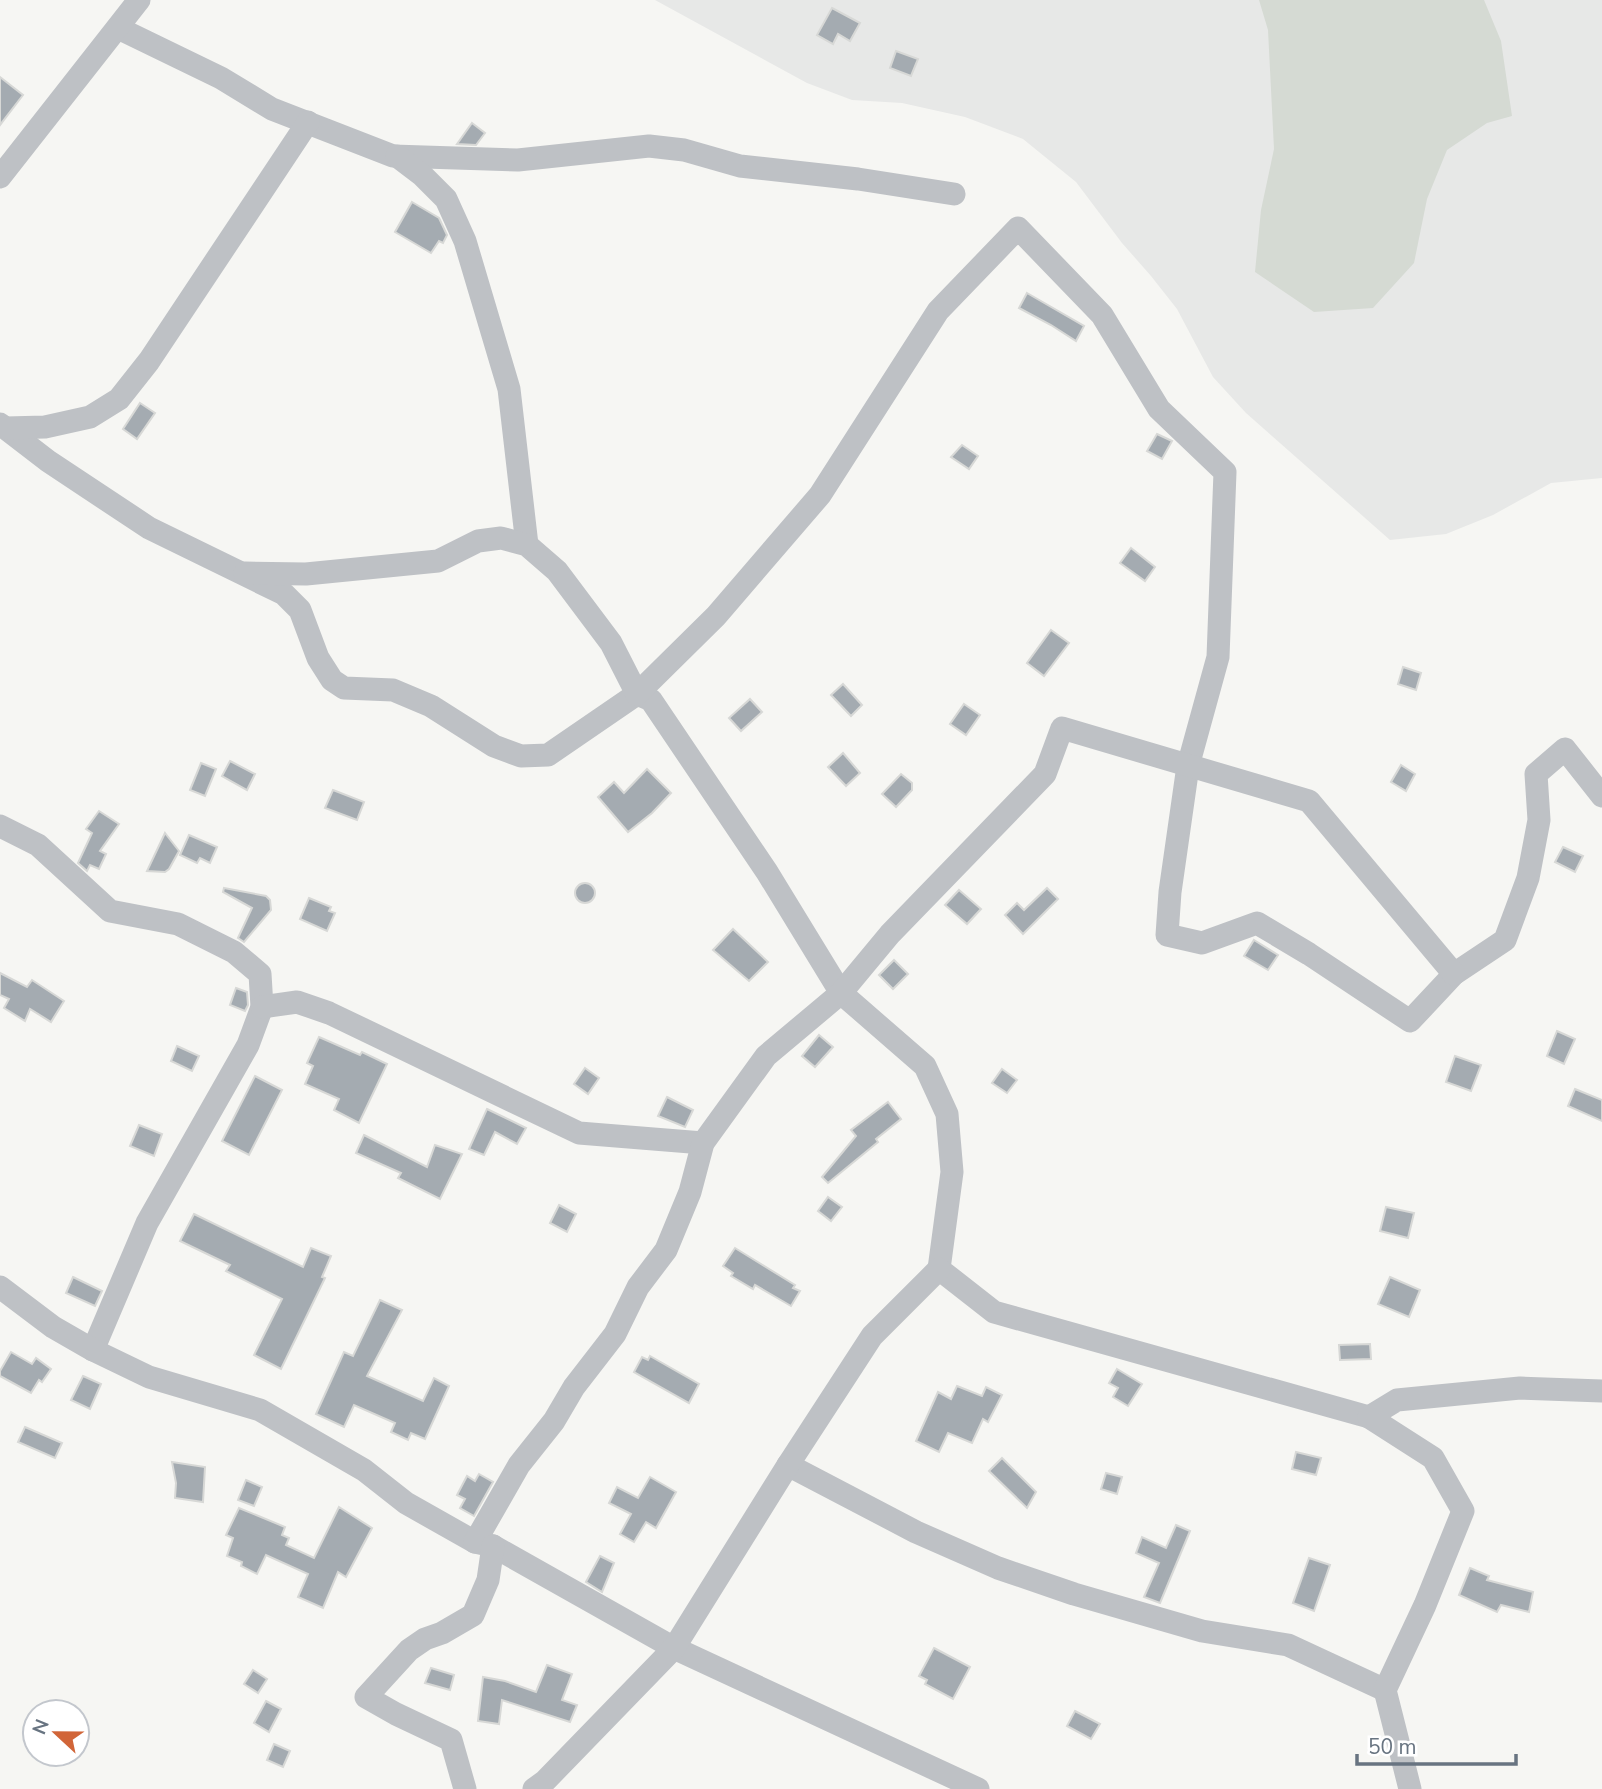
<svg xmlns="http://www.w3.org/2000/svg" width="1602" height="1789" font-family="'Nunito Sans',sans-serif">
	<style>
		.built { fill: #e7e8e7 }
		.green { fill: #d5dad3 }
		.building { fill: #a4abb1; stroke: #d7d8d6; stroke-width: 2 }
		.lines { fill: none; stroke-linecap: round; stroke-linejoin: round }
		.minor { stroke: #bec1c5; stroke-width: 23 }
	</style>
	<rect width="100%" height="100%" fill="#f6f6f3"/>
	<polygon class="built" points="655,0 1602,0 1602,478 1551,483 1493,515 1446,534 1390,540 1246,413 1213,377 1177,309 1151,276 1122,243 1076,182 1023,139 965,117 902,103 852,100 807,83"/>
	<polygon class="green" points="1259,0 1484,0 1501,41 1512,116 1487,123 1447,150 1427,199 1414,263 1373,308 1314,312 1255,272 1261,210 1274,149 1268,30"/>
	<g class="building">
		<polygon points="832,8 860,23 850,41 838,34 833,44 817,35"/>
		<polygon points="896,51 918,59 911,76 890,68"/>
		<polygon points="0,77 23,95 0,125"/>
		<polygon points="472,123 485,133 476,145 457,144"/>
		<polygon points="412,202 439,218 447,235 443,243 439,241 431,253 395,232"/>
		<polygon points="1027,293 1084,326 1076,341 1051,325 1019,308"/>
		<polygon points="140,403 155,413 137,439 123,429"/>
		<polygon points="1157,434 1172,441 1162,459 1147,451"/>
		<polygon points="962,445 978,456 969,469 951,457"/>
		<polygon points="1131,548 1155,567 1145,581 1120,563"/>
		<polygon points="1051,630 1069,643 1044,676 1027,663"/>
		<polygon points="1403,667 1421,673 1416,690 1398,684"/>
		<polygon points="843,684 862,705 851,716 831,695"/>
		<polygon points="750,699 762,712 741,731 729,718"/>
		<polygon points="964,704 980,715 966,735 950,724"/>
		<polygon points="843,753 860,773 846,786 828,767"/>
		<polygon points="230,761 255,774 247,790 222,776"/>
		<polygon points="201,763 216,769 205,796 190,790"/>
		<polygon points="1401,765 1415,774 1406,791 1391,782"/>
		<polygon points="647,769 671,793 652,813 628,832 598,797 614,782 624,793"/>
		<polygon points="901,774 912,783 912,790 896,807 882,794"/>
		<polygon points="333,790 364,802 357,820 325,808"/>
		<polygon points="99,811 119,824 100,851 106,854 99,869 90,865 87,871 78,863 92,833 86,829"/>
		<polygon points="165,833 179,851 169,869 165,872 147,871"/>
		<polygon points="189,835 217,847 210,863 200,858 197,863 180,855"/>
		<polygon points="1563,847 1583,856 1575,872 1555,862"/>
		<circle cx="585" cy="893" r="10"/>
		<polygon points="224,888 266,896 270,900 271,910 244,942 238,938 252,908 223,892"/>
		<polygon points="1047,888 1058,899 1023,934 1005,915 1017,903 1024,910"/>
		<polygon points="959,890 981,909 967,924 945,905"/>
		<polygon points="309,898 331,907 329,911 335,913 327,931 300,919"/>
		<polygon points="733,929 768,962 749,981 713,950"/>
		<polygon points="1254,940 1278,955 1268,970 1244,956"/>
		<polygon points="894,960 908,974 893,989 879,975"/>
		<polygon points="0,973 27,987 32,980 64,1001 51,1022 30,1009 25,1021 4,1008 9,999 0,995"/>
		<polygon points="236,988 247,992 248,1005 245,1011 230,1005"/>
		<polygon points="1557,1031 1575,1039 1564,1064 1547,1056"/>
		<polygon points="819,1035 833,1047 815,1067 802,1056"/>
		<polygon points="319,1037 360,1055 362,1052 387,1064 359,1123 334,1110 339,1099 305,1084 313,1066 307,1063"/>
		<polygon points="177,1046 199,1056 192,1071 171,1061"/>
		<polygon points="1455,1056 1481,1065 1471,1091 1446,1082"/>
		<polygon points="585,1068 599,1078 588,1094 574,1084"/>
		<polygon points="1002,1069 1017,1080 1007,1093 992,1083"/>
		<polygon points="255,1076 282,1090 249,1155 222,1141"/>
		<polygon points="1575,1089 1602,1100 1602,1121 1568,1106"/>
		<polygon points="667,1097 693,1110 685,1127 658,1116"/>
		<polygon points="888,1102 901,1119 876,1139 878,1142 828,1183 822,1177 856,1136 851,1130"/>
		<polygon points="487,1109 526,1128 517,1144 495,1132 484,1155 469,1149"/>
		<polygon points="139,1125 162,1134 154,1156 130,1146"/>
		<polygon points="364,1135 427,1167 435,1145 462,1154 440,1199 398,1178 401,1173 356,1153"/>
		<polygon points="828,1197 842,1207 831,1221 818,1211"/>
		<polygon points="559,1205 576,1214 567,1232 550,1223"/>
		<polygon points="1386,1207 1414,1213 1408,1238 1380,1231"/>
		<polygon points="194,1214 303,1267 311,1248 331,1256 322,1277 325,1278 281,1369 254,1355 282,1299 226,1271 230,1265 180,1241"/>
		<polygon points="735,1248 795,1285 793,1288 800,1291 791,1306 755,1285 753,1289 731,1276 733,1273 723,1266"/>
		<polygon points="73,1277 102,1291 95,1306 66,1293"/>
		<polygon points="1390,1277 1420,1290 1409,1317 1378,1304"/>
		<polygon points="380,1300 402,1310 367,1376 423,1401 434,1378 449,1386 425,1439 411,1433 408,1440 391,1432 395,1423 354,1405 344,1427 316,1414 344,1352 353,1356"/>
		<polygon points="1370,1344 1371,1359 1340,1360 1339,1345"/>
		<polygon points="11,1352 32,1364 36,1358 51,1369 42,1382 39,1380 31,1393 0,1376 0,1371"/>
		<polygon points="650,1356 699,1384 689,1403 634,1372 642,1357 648,1360"/>
		<polygon points="1117,1369 1142,1384 1128,1406 1113,1397 1118,1388 1109,1383"/>
		<polygon points="83,1376 101,1384 90,1409 71,1400"/>
		<polygon points="957,1386 982,1396 986,1387 1002,1395 988,1422 983,1419 972,1443 948,1433 939,1452 916,1441 938,1392 951,1399"/>
		<polygon points="25,1427 62,1443 55,1458 18,1442"/>
		<polygon points="1296,1452 1321,1458 1316,1475 1292,1469"/>
		<polygon points="1002,1458 1036,1492 1027,1508 989,1471"/>
		<polygon points="172,1462 205,1467 203,1502 175,1498 176,1483"/>
		<polygon points="1106,1473 1122,1477 1117,1494 1101,1489"/>
		<polygon points="479,1474 493,1482 474,1516 460,1508 465,1499 457,1495 467,1476 475,1481"/>
		<polygon points="650,1477 676,1492 656,1528 646,1522 634,1542 620,1534 631,1514 609,1503 617,1487 638,1498"/>
		<polygon points="246,1480 262,1487 254,1506 238,1500"/>
		<polygon points="339,1507 372,1528 346,1577 338,1572 323,1608 298,1597 308,1574 266,1555 257,1574 241,1566 242,1562 227,1556 233,1538 226,1535 239,1508 285,1527 282,1535 289,1538 286,1545 314,1558"/>
		<polygon points="1176,1525 1190,1531 1160,1603 1144,1597 1159,1563 1136,1553 1142,1537 1166,1548"/>
		<polygon points="600,1556 614,1563 602,1592 586,1582"/>
		<polygon points="1309,1558 1330,1565 1314,1611 1293,1603"/>
		<polygon points="1470,1568 1489,1576 1487,1580 1533,1592 1529,1612 1501,1605 1497,1612 1459,1595"/>
		<polygon points="934,1648 970,1667 953,1699 925,1684 927,1680 919,1676"/>
		<polygon points="547,1665 572,1674 562,1700 577,1705 570,1722 502,1700 499,1724 478,1721 483,1677 505,1681 536,1692"/>
		<polygon points="431,1668 454,1675 450,1690 425,1683"/>
		<polygon points="253,1670 267,1679 258,1693 244,1684"/>
		<polygon points="266,1701 281,1709 269,1732 254,1723"/>
		<polygon points="1075,1711 1100,1724 1091,1739 1067,1726"/>
		<polygon points="274,1744 290,1751 283,1767 267,1760"/>
	</g>
	<g class="lines">
		<g class="minor">
			<polyline points="118,28 221,78 272,109 393,156 518,160 649,146 684,150 740,166 858,179 954,194"/>
			<polyline points="397,156 422,175 446,199 465,241 509,389 527,545"/>
			<polyline points="0,177 139,0"/>
			<polyline points="0,424 48,461 149,528 284,594 300,610 318,658 332,680 344,688 393,690 431,706 494,746 521,756 548,755 637,694 651,700 767,872 841,993 925,1066 947,1114 952,1172 939,1269 994,1312 1369,1417"/>
			<polyline points="6,428 45,427 90,417 119,399 149,361 308,122"/>
			<polyline points="245,573 306,574 438,561 478,541 501,538 527,545 557,571 611,643 637,694 716,616 820,495 938,311 1018,228 1102,315 1159,409 1225,472 1218,657 1188,766 1170,892 1167,935 1202,943 1257,923 1309,954 1410,1021 1454,974 1505,940 1528,878 1539,820 1536,774 1565,749 1602,796"/>
			<polyline points="0,826 38,845 110,911 178,924 234,952 260,974 262,1007 248,1045 147,1223 93,1350"/>
			<polyline points="262,1007 297,1002 329,1013 579,1133 703,1143"/>
			<polyline points="0,1287 53,1327 93,1350 149,1377 260,1410 364,1470 406,1503 475,1542 493,1546 674,1648 978,1789"/>
			<polyline points="788,1465 916,1532 998,1568 1074,1594 1202,1631 1288,1645 1385,1690"/>
			<polyline points="475,1542 519,1465 554,1421 574,1387 615,1334 638,1287 666,1250 690,1192 703,1143 766,1056 841,993 890,934 1045,774 1062,728 1309,801 1454,974"/>
			<polyline points="465,1789 451,1740 396,1714 366,1697 409,1650 425,1639 442,1633 473,1615 488,1580 493,1546"/>
			<polyline points="534,1789 545,1781 674,1648 788,1465 872,1336 939,1269"/>
			<polyline points="1410,1789 1385,1690 1425,1605 1463,1511 1433,1458 1369,1417 1397,1400 1520,1388 1602,1391"/>
		</g>
	</g>
	<g transform="translate(56 1733) rotate(292)"><circle r="33" fill="#ffffff" stroke="#c3c7cd" stroke-width="2"/>
	<path d="M0-5L12 26L0 18L-12 26Z" fill="#d16538"/>
	<text y="-10" font-size="19" font-weight="bold" text-anchor="middle" fill="#687481">N</text>
	</g>
	<path d="M1357 1754v10h159v-10" fill="none" stroke="#687481" stroke-width="3.5"/>
	<text x="1368" y="1754" font-size="21" fill="#687481" stroke="#ffffff" stroke-width="5" paint-order="stroke">50 m</text>
</svg>
